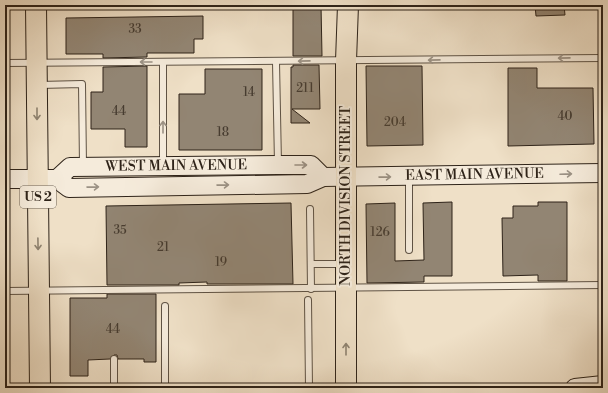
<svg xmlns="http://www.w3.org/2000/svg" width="608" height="393" font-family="'Libre Bodoni',serif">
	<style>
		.building { fill: #928573; stroke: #2e2319 }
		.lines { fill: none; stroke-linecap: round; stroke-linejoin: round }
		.lane-casing { stroke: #5e5244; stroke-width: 8 }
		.secondary-casing { stroke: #2e2319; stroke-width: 20 }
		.primary-casing { stroke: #2e2319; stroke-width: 22 }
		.lane { stroke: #f5ebdb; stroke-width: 6 }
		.secondary { stroke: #f5ebdb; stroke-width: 18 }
		.primary { stroke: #efe0c7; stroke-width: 20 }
		.oneway { stroke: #9b9184 }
		.oneway2 { stroke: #8e8270 }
		.labels { text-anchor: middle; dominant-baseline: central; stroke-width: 4; stroke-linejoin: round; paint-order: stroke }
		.number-label { font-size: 12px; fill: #473c30 }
		.shield { fill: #f5ebdb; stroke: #6a5f53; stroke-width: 1 }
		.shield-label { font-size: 13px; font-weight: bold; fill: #2e2319 }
		.street-label { font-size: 14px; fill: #2e2319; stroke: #f5ebdb }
	</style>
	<rect width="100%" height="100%" fill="#efe0c7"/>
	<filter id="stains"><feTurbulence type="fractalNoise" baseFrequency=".005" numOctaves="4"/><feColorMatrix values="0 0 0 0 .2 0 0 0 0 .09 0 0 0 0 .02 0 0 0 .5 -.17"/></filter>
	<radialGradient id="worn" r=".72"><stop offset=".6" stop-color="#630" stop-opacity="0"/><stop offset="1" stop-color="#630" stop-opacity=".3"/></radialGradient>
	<g class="building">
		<polygon points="293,5 321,5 322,56 293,56"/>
		<polygon points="535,5 564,5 565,15 536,16"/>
		<polygon points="203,16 203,39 194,39 194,53 147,53 147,57 103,58 103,54 66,54 66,18"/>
		<polygon points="293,65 319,65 320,109 292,109 310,123 291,123 291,67 293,67"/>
		<polygon points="147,66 147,147 125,147 125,129 91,129 91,92 103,92 103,67"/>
		<polygon points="366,66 422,66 423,145 367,146"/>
		<polygon points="508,68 537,68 537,88 593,88 594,144 508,146"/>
		<polygon points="205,69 262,69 262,150 179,150 179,94 205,94"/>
		<polygon points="452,202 452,276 424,276 424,282 367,283 366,204 395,203 395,261 424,260 423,203"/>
		<polygon points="538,202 567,202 567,281 538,281 538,275 503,276 502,218 513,218 513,206 538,206"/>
		<polygon points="291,203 293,284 207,284 207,282 179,283 179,285 107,285 106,206"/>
		<polygon points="107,294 156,294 156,362 144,362 144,359 118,359 117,355 114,355 110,359 88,360 88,376 70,376 70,298 107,298"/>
	</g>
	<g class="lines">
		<g class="lane-casing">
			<g id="lane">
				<polyline points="276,62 278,164"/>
				<polyline points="5,63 603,58"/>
				<polyline points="39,85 82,84 83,166"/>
				<polyline points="163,165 163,62"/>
				<polyline points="409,178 409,250"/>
				<polyline points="310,209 311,289"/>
				<polyline points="311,264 344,264"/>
				<polyline points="5,291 603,285"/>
				<polyline points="308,300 309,388"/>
				<polyline points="165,306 165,388"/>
				<polyline points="114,359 114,388"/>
			</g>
		</g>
		<g class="secondary-casing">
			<g id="secondary">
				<path id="s1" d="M 5,179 L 57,179 L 70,167 L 278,165 L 311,165 L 323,177"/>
				<path id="s2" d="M 57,179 L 69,188 L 307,184 L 323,177 L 603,173"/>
				<polyline points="575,388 603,385"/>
			</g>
		</g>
		<g class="primary-casing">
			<g id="primary">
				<polyline points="36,5 40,388"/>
				<polyline points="346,388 346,61 348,5"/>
			</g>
		</g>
		<use href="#lane" class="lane"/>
		<use href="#secondary" class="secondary"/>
		<use href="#primary" class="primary"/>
	</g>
	<defs><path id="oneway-shaft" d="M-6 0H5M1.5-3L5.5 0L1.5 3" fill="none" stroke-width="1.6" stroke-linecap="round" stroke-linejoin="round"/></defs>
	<g class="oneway">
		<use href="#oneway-shaft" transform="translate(564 58) rotate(179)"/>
		<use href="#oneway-shaft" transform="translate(434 60) rotate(179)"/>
		<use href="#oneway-shaft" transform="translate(304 61) rotate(179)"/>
		<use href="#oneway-shaft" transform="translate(146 62) rotate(180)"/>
		<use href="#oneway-shaft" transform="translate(163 127) rotate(-90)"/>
		<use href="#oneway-shaft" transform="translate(301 165)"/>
		<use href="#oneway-shaft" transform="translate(566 174) rotate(-2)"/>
		<use href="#oneway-shaft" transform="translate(385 177) rotate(-1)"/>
		<use href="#oneway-shaft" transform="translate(223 185) rotate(-1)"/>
		<use href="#oneway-shaft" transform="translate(93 187) rotate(-1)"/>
	</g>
	<g class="oneway2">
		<use href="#oneway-shaft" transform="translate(37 114) rotate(90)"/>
		<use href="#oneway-shaft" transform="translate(38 244) rotate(89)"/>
		<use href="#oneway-shaft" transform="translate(346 349) rotate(-90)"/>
	</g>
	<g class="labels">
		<g class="number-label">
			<text x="135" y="29">33</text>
			<text x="305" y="88">211</text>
			<text x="249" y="92">14</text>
			<text x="119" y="111">44</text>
			<text x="565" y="116">40</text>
			<text x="395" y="122">204</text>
			<text x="223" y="132">18</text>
			<text x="120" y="230">35</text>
			<text x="380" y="232">126</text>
			<text x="163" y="247">21</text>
			<text x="221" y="262">19</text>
			<text x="113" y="329">44</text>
		</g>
		<rect class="shield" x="20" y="186" width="36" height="22" rx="3"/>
		<g class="shield-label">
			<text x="38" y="197">US 2</text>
		</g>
		<g class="street-label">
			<text stroke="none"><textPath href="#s1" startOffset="176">WEST MAIN AVENUE</textPath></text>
			<text stroke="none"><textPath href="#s2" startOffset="422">EAST MAIN AVENUE</textPath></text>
			<text transform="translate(346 196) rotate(-90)">NORTH DIVISION STREET</text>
		</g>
	</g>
	<rect width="608" height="393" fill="none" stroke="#efe0c7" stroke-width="20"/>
	<rect x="6" y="6" width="596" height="381" fill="none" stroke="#2e2319" stroke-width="2"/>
	<rect x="10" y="10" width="588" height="373" fill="none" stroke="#2e2319"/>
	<rect width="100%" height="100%" filter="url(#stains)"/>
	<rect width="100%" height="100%" fill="url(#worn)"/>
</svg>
